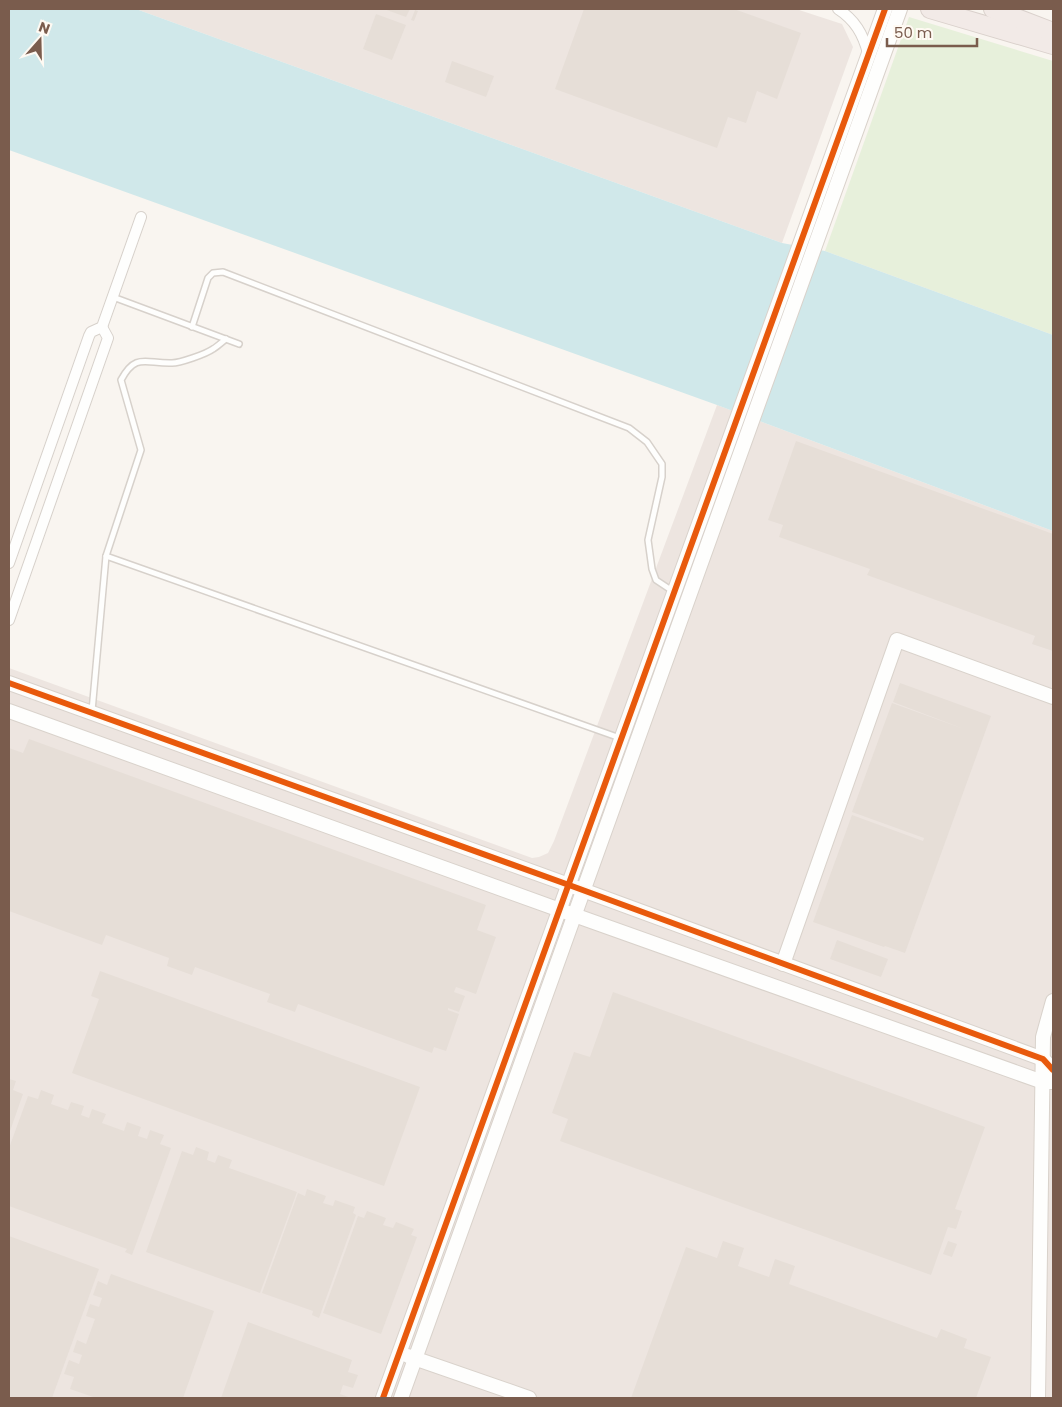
<svg xmlns="http://www.w3.org/2000/svg" width="1062" height="1407" font-family="Poppins,sans-serif">
	<style>
		.industrial { fill: #ede5e0 }
		.green { fill: #e7f0db }
		.water { fill: #d0e8ea }
		.building { fill: #e6ded7 }
		.lines { fill: none; stroke-linecap: round; stroke-linejoin: round }
		.lane-casing { stroke: #d7d1cb; stroke-width: 8 }
		.street-casing { stroke: #d7d1cb; stroke-width: 12 }
		.secondary-casing { stroke: #d9d2cb; stroke-width: 16 }
		.highway-casing { stroke: #dad1cc; stroke-width: 20 }
		.lane { stroke: #fefefd; stroke-width: 5 }
		.street { stroke: #fefefd; stroke-width: 10 }
		.secondary { stroke: #fefefd; stroke-width: 14 }
		.highway { stroke: #f2eae7; stroke-width: 18 }
		.cycleway-casing { stroke: #fffaf3; stroke-width: 9 }
		.cycleway { stroke: #e8590c; stroke-width: 6 }
	</style>
	<rect width="100%" height="100%" fill="#f9f5f0"/>
	<g class="industrial">
		<polygon points="136,9 796,9 842,24 853,47 782,243"/>
		<polygon points="717,405 1053,531 1053,1398 9,1398 9,668 532,858 539,857 548,853 554,841"/>
	</g>
	<polygon class="green" points="909,17 1053,61 1053,335 825,251"/>
	<polygon class="water" points="9,9 136,9 782,243 825,251 1053,335 1053,531 717,405 9,150"/>
	<g class="building">
		<polygon points="384,9 410,9 406,17"/>
		<polygon points="584,9 734,9 801,33 777,99 757,91 746,123 728,117 717,148 555,89"/>
		<polygon points="415,10 418,11 414,21 411,20"/>
		<polygon points="376,14 406,25 392,60 363,49"/>
		<polygon points="452,61 494,76 486,97 445,82"/>
		<polygon points="796,441 1053,534 1053,651 1032,644 1035,636 867,575 870,569 779,537 783,525 768,520"/>
		<polygon points="900,683 991,716 905,953 885,946 884,947 813,922 852,815 923,841 924,838 852,812 892,703 964,729 893,702"/>
		<polygon points="29,739 486,905 477,930 496,937 476,994 456,987 454,992 465,996 459,1012 448,1008 448,1010 459,1014 446,1051 434,1047 432,1053 298,1004 295,1012 267,1002 270,994 195,967 192,975 167,966 169,958 106,935 102,945 9,911 9,748 23,753"/>
		<polygon points="837,940 888,959 881,977 830,959"/>
		<polygon points="100,971 420,1087 384,1186 72,1073 99,999 91,996"/>
		<polygon points="613,992 985,1127 955,1209 962,1211 956,1229 948,1227 931,1275 560,1141 568,1119 552,1113 574,1052 590,1057"/>
		<polygon points="9,1079 16,1081 13,1090 23,1094 9,1134"/>
		<polygon points="41,1090 54,1095 51,1104 68,1110 71,1102 84,1106 81,1115 89,1118 92,1109 106,1114 102,1123 124,1131 127,1122 141,1127 138,1136 147,1139 150,1130 164,1135 160,1144 171,1148 132,1255 125,1252 127,1249 9,1206 9,1148 28,1096 38,1099"/>
		<polygon points="196,1147 209,1152 207,1160 215,1163 218,1155 232,1160 229,1168 297,1192 260,1293 146,1252 182,1151 193,1155"/>
		<polygon points="307,1189 326,1196 323,1203 333,1206 335,1200 355,1207 353,1213 356,1215 319,1318 312,1315 313,1311 262,1293 298,1193 305,1196"/>
		<polygon points="367,1211 386,1218 383,1225 393,1228 396,1222 414,1229 411,1235 417,1237 381,1334 323,1313 358,1216 364,1218"/>
		<polygon points="9,1236 99,1269 52,1398 9,1398"/>
		<polygon points="723,1241 744,1248 738,1266 769,1277 775,1259 795,1266 789,1284 937,1338 941,1329 967,1339 964,1348 991,1357 976,1398 631,1398 686,1247 717,1258"/>
		<polygon points="948,1241 957,1244 952,1257 943,1254"/>
		<polygon points="111,1274 214,1311 183,1398 96,1398 70,1389 74,1377 64,1374 69,1360 79,1364 82,1355 73,1352 77,1340 86,1344 95,1319 86,1316 90,1304 99,1307 102,1298 93,1295 98,1281 107,1285"/>
		<polygon points="248,1322 352,1360 348,1372 358,1375 353,1388 343,1385 340,1394 351,1398 221,1398"/>
	</g>
	<g class="lines">
		<g class="lane-casing">
			<g id="lane">
				<polyline points="113,297 239,344"/>
				<polyline points="192,327 208,278 213,273 223,272 629,428 647,442 662,464 662,477 648,540 652,569 656,580 674,592"/>
				<polyline points="106,556 620,738"/>
				<path d="M 92,711 L 106,556 L 141,450 L 121,380 C 136,352 146,364 172,363 C 180,363 206,354 213,349 C 218,346 222,342 226,339"/>
			</g>
		</g>
		<g class="street-casing">
			<g id="street">
				<path d="M 838,9 C 855,20 863,34 868,53"/>
				<polyline points="9,563 89,336 91,332 102,327 141,217"/>
				<polyline points="9,620 108,338 102,327"/>
			</g>
		</g>
		<g class="secondary-casing">
			<g id="secondary">
				<polyline points="9,683 569,885 1043,1059 1053,1070"/>
				<polyline points="9,711 560,910 1043,1082 1053,1082"/>
				<polyline points="783,964 897,640 1053,697"/>
				<polyline points="408,1356 529,1398"/>
				<polyline points="383,1398 885,9"/>
				<path d="M 401,1398 C 571,936 732,471 900,9"/>
				<polyline points="1038,1398 1043,1037 1053,1001"/>
			</g>
		</g>
		<g class="highway-casing">
			<g id="highway">
				<polyline points="930,9 1053,45"/>
				<polyline points="993,9 1053,32"/>
			</g>
		</g>
		<use href="#lane" class="lane"/>
		<use href="#street" class="street"/>
		<use href="#secondary" class="secondary"/>
		<use href="#highway" class="highway"/>
		<g class="cycleway-casing">
			<g id="cycleway">
				<polyline points="9,683 569,885 1043,1059 1053,1070"/>
				<polyline points="383,1398 885,9"/>
			</g>
		</g>
		<use href="#cycleway" class="cycleway"/>
	</g>
	<rect width="1062" height="1407" fill="none" stroke="#7a5c4d" stroke-width="20"/>
	<g transform="translate(40 40) rotate(20)" stroke="#fffaf3" stroke-width="4" paint-order="stroke">
	<path d="M0-4L9 19L0 12L-9 19Z" fill="#7a5c4d"/>
	<text y="-8" font-size="14" font-weight="bold" text-anchor="middle" fill="#7a5c4d">N</text>
	</g>
	<path d="M887 38v8h90v-8" fill="none" stroke="#7a5c4d" stroke-width="2.5"/>
	<text x="894" y="38" font-size="15" fill="#7a5c4d" stroke="#fffaf3" stroke-width="4" paint-order="stroke">50 m</text>
</svg>
